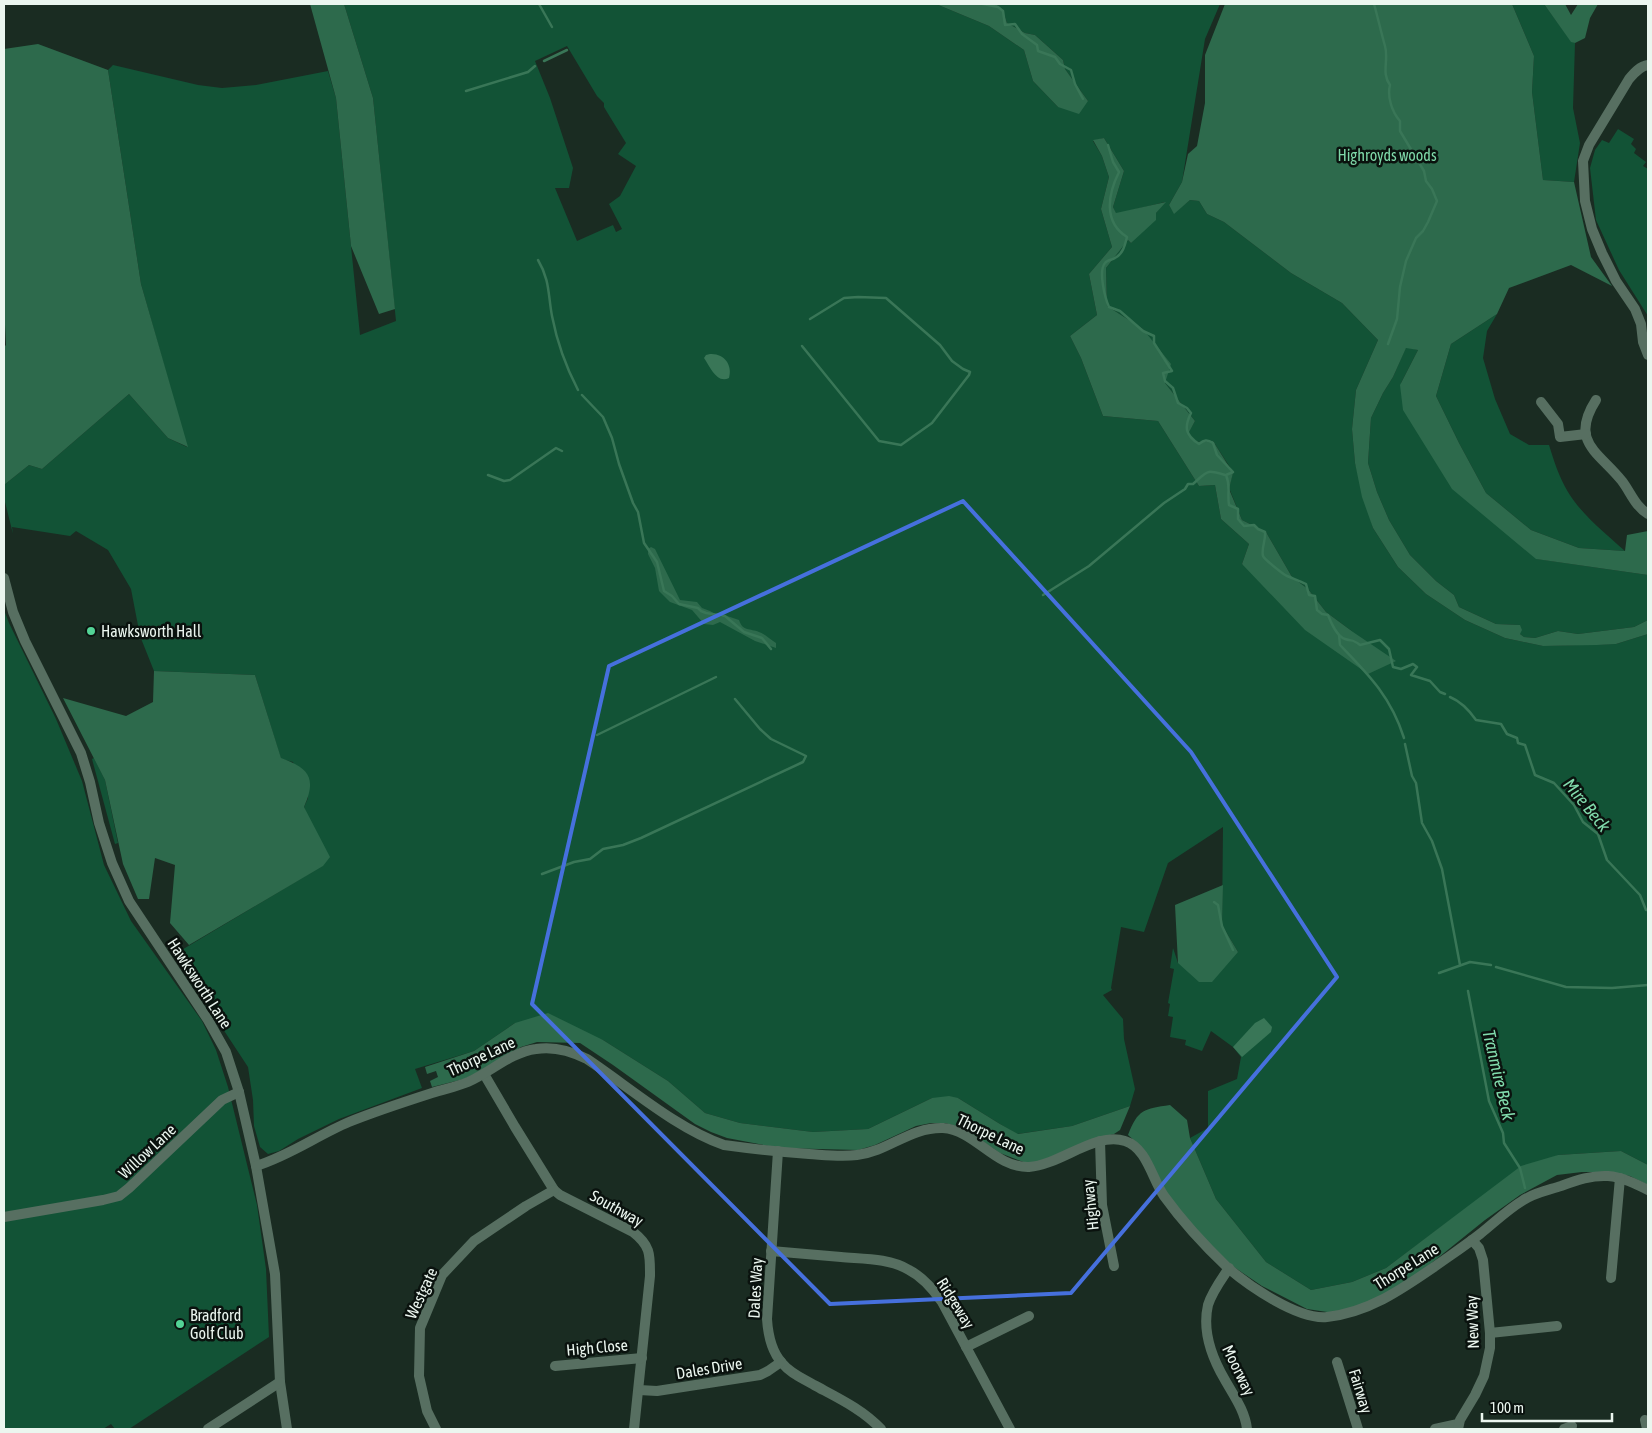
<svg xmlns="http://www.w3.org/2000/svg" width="1652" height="1433" font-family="'Asap Condensed',sans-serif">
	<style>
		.green { fill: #125336; fill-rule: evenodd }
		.forest { fill: #2d6a4c }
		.water { fill: #397657 }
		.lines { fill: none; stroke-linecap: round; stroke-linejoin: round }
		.stream { stroke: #397657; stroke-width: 2.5 }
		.minor { stroke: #576f61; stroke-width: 10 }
		.marked { fill: none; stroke: #4670dd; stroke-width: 4; stroke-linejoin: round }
		.poi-dot { fill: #53d396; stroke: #0a120e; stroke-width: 2 }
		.labels { text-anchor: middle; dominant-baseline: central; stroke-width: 5; stroke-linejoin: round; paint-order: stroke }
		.park-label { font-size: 16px; fill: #7ed8a8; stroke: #0a120e }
		.poi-label { font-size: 16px; fill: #ebf6ef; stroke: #0a120e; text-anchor: start }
		.street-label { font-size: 16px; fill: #ebf6ef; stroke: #0a120e }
		.water-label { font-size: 18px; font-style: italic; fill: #81dbac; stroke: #0a120e }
	</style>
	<rect width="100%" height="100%" fill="#1a2c22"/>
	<g class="green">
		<path d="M 344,4 L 936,4 L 989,26 L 1024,50 L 1033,81 L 1058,107 L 1088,101 L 1065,69 L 1063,60 L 1035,35 L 1025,33 L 1007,23 L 1003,11 L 996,4 L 1220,4 L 1205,39 L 1182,182 L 1169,205 L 1174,213 L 1190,200 L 1199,201 L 1207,214 L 1224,222 L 1291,273 L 1342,303 L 1378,340 L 1356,390 L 1352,429 L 1355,463 L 1373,528 L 1398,567 L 1426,594 L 1465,620 L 1505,638 L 1543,646 L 1616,644 L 1648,634 L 1648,1165 L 1621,1151 L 1558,1155 L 1449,1221 L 1386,1268 L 1352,1282 L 1311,1290 L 1266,1262 L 1216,1199 L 1190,1138 L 1208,1128 L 1208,1091 L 1237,1079 L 1241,1057 L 1233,1047 L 1211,1031 L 1202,1051 L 1185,1045 L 1186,1040 L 1170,1037 L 1173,1017 L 1168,1016 L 1170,1004 L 1168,1003 L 1174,969 L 1170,968 L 1173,948 L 1178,963 L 1238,952 L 1222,925 L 1223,827 L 1168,863 L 1144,932 L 1121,927 L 1111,988 L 1112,990 L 1103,995 L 1123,1019 L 1124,1039 L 1135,1089 L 1130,1106 L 1072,1126 L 1017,1134 L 1000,1124 L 958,1098 L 932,1098 L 868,1129 L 813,1132 L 740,1123 L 705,1113 L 668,1081 L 603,1040 L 515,1023 L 474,1051 L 415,1069 L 422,1088 L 339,1119 L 298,1139 L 279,1151 L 268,1154 L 260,1147 L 254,1126 L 253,1100 L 248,1067 L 198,991 L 180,951 L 322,866 L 304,807 L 308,798 L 293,762 L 281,759 L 255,675 L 154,671 L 140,636 L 131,589 L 108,550 L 76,531 L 70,536 L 12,527 L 13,534 L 4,498 L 4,485 L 29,465 L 42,469 L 129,394 L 168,438 L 187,447 L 141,284 L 108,70 L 113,65 L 198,85 L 222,88 L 256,85 L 328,71 L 336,98 L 360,335 L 396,321 L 373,98 ZM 567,46 L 597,96 L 604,103 L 604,107 L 607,112 L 626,143 L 618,154 L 636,166 L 620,196 L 609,204 L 622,229 L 616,232 L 613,225 L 577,241 L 555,188 L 569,188 L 573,168 L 550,98 L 535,61 ZM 1104,138 L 1124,171 L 1113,207 L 1116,214 L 1165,202 L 1131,243 L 1128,240 L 1106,268 L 1107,306 L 1143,329 L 1165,383 L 1195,421 L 1188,433 L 1196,442 L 1213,441 L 1233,472 L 1229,488 L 1242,520 L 1266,532 L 1292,577 L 1308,589 L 1326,612 L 1353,632 L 1242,564 L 1249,544 L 1221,519 L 1215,485 L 1199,486 L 1158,421 L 1103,416 L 1081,358 L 1070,336 L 1097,315 L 1089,274 L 1112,247 L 1101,209 L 1109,177 L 1102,156 L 1093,141 Z"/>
		<polygon points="1512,4 1544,4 1571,41 1575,43 1573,108 1580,143 1574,182 1543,180 1532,92 1534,56"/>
		<polygon points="1618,129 1634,139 1631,144 1636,149 1634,153 1646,162 1643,166 1648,169 1648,316 1619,270 1596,220 1590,168 1595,150 1602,140 1609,143"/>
		<path d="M 1497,314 L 1487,331 L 1483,358 L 1495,399 L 1510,434 L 1529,445 L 1549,445 C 1554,461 1559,477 1568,492 C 1582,515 1605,533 1625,551 L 1579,548 L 1531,530 L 1486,493 L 1459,443 L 1436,396 L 1451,344 Z"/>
		<polygon points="1406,347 1418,350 1401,383 1537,559 1648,575 1648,620 1634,627 1578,634 1558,631 1535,638 1524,637 1520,634 1520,625 1496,624 1459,607 1454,595 1436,581 1410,555 1389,520 1377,492 1368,463 1371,418 1383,393 1393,377"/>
		<polygon points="4,610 9,623 56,719 82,781 104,865 131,921 202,1021 216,1050 228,1087 257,1205 266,1269 269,1337 129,1429 115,1429 111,1424 103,1429 4,1429"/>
		<polygon points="94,758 105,780 118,843 115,844 92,759"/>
	</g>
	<g class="forest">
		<polygon points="310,4 344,4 373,98 395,309 379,314 351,246 336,98"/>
		<polygon points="936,4 996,4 1003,11 1007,23 1025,33 1035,35 1063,60 1065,69 1088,101 1079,114 1058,107 1033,81 1024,50 989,26"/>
		<polygon points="1225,4 1512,4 1534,56 1532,92 1543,180 1574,182 1591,257 1612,286 1571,265 1509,288 1497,314 1451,344 1436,396 1459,443 1486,493 1531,530 1579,548 1625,551 1627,535 1648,531 1648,575 1536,559 1452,489 1403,410 1400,385 1418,350 1406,348 1393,377 1383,393 1371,418 1368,463 1377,492 1389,520 1410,555 1436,581 1454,595 1459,607 1496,624 1520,625 1522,630 1520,634 1524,637 1535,638 1558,631 1578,634 1634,627 1648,620 1648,634 1616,644 1597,645 1543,646 1505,638 1465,620 1426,594 1398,567 1373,528 1362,497 1355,463 1352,429 1356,390 1378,340 1342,303 1291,273 1224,222 1207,214 1199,201 1190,200 1174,214 1169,205 1182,182 1188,154 1197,146 1205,103 1205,55"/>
		<polygon points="1544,4 1565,4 1571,15 1578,4 1598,4 1590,18 1585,38 1575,43 1571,42"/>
		<polygon points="38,44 108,70 141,284 188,447 168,438 129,394 42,469 29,465 4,485 4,347 6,345 5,325 4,324 4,49"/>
		<polygon points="1104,138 1124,171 1113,207 1116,213 1166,202 1156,213 1156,220 1131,243 1128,240 1106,268 1107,306 1143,329 1171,364 1165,383 1195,421 1188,434 1196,442 1213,441 1233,473 1229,489 1242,520 1266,532 1292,577 1308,589 1326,612 1353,632 1396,661 1368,674 1305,630 1242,564 1249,544 1221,519 1215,485 1199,486 1158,421 1103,416 1081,358 1070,336 1097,315 1089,274 1112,247 1101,209 1109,177 1102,156 1093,140"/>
		<path d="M 651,547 L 655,549 L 680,600 L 697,602 L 702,608 L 710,611 L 720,617 L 727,616 L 739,620 C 743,632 750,628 759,632 C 765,634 771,640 776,643 L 776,648 L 755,641 L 720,622 L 713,625 L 704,624 L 692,610 L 670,602 L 659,591 L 655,568 L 648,554 L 648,549 Z"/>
		<path d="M 154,671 L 255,675 L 281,758 C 309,768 317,778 304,807 L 330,857 L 323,866 L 189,945 L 170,923 L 175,865 L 155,858 L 149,899 L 138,899 L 123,864 L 105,780 L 63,698 L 126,716 L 153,702 Z"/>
		<polygon points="1223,885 1222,925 1238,952 1212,982 1199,982 1178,963 1175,905"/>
		<polygon points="548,1013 603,1040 668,1081 705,1113 740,1123 813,1132 868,1129 932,1098 949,1096 958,1098 1000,1124 1018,1134 1072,1126 1130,1106 1120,1130 1114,1134 1099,1138 1043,1161 1026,1163 1000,1153 963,1128 945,1123 931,1123 916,1126 875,1145 858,1150 779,1148 727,1138 711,1132 695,1124 613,1065 580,1043 537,1042 521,1047 483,1070 464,1079 432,1087 430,1081 438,1077 436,1071 427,1074 425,1067 474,1051 515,1023"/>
		<path d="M 1170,1105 L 1187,1120 L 1190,1138 L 1216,1199 L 1266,1262 L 1311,1290 L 1352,1282 L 1386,1268 L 1521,1166 L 1558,1155 L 1621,1151 L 1648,1165 L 1648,1185 L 1630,1176 L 1606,1172 L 1582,1172 L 1557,1175 L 1520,1195 L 1485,1220 L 1403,1286 L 1372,1301 L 1334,1313 L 1307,1309 L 1262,1286 L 1231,1265 L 1180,1216 L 1137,1143 L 1128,1135 C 1138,1109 1144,1109 1170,1105 Z"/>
	</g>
	<g class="water">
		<path d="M 710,354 C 724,353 733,365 729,378 C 717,384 710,367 704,358 L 706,355 Z"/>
		<polygon points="1264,1018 1272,1027 1271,1032 1242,1057 1233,1047 1255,1023"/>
	</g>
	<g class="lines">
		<g class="stream">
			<polyline points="539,4 552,27"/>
			<polyline points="983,4 998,7 1003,11 1005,25 1015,24 1022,34 1037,45 1038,51 1055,57 1060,64 1071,70 1075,84 1083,99"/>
			<path d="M 1374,4 C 1378,18 1381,32 1385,46 C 1389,60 1381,73 1390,85 C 1387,97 1392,112 1400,121 L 1400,131 L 1424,171 L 1426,181 L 1432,189 L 1437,201 L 1428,222 L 1423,231 L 1416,238 L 1406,261 L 1400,287 L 1397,319 L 1388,344"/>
			<polyline points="544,61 567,50"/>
			<polyline points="466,91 528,72 535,66"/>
			<path d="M 1108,145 L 1113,162 L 1119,172 C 1108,194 1103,222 1127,237 C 1125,245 1123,254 1115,258 C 1112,260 1107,260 1105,263 C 1098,271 1105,298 1109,307 L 1120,311 L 1143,331 L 1154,336 L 1154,343 L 1172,371 L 1163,373 L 1165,381 L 1173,388 L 1178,403 L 1187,408 L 1191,413 C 1184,427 1185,435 1199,444 C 1204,440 1207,439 1213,443 L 1217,455 L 1233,472 L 1226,475 C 1231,487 1227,492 1229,505 L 1238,509 L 1238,519 L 1244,526 L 1254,525 L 1258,529 L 1265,532 C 1266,540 1261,549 1263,556 C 1264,559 1284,575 1287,576 C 1294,579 1300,581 1306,584 L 1309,595 L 1315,596 L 1317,610 L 1322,614 L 1328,615 C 1331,622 1336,636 1345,639 C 1353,642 1351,638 1360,645 L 1380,640 L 1389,649 L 1393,667 L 1401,669 L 1413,664 L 1417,667 L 1411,675 L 1430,681 L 1440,692 L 1445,694"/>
			<path d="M 538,260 C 550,280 548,295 552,316 C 557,342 566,367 578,390"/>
			<polyline points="802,346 879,441 901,445 932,423 969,375 970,372 963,369 952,361 940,345 886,298 858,297 844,298 810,319"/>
			<polyline points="582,395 603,417 612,438 619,464 633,503 638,512 644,543 657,562 664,591 672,596 679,604 698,608 701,611 706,613 725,616 744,632 762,638 771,649"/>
			<polyline points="488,475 504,481 510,480 556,448 562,451"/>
			<path d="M 1043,595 L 1089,566 L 1164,503 L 1185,489 L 1188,484 L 1193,484 C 1208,471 1205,469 1225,475"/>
			<path d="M 1339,635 L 1340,645 C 1369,675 1391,697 1404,738"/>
			<path d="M 1450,697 C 1462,702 1469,710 1476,720 L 1501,724 L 1507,734 L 1517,738 L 1518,743 L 1525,745 L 1535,775 L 1554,783 L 1574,805 L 1583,822 L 1598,834 L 1607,860 L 1640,895 L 1646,910 L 1648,910"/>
			<polyline points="597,735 716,677"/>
			<polyline points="1405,744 1412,776 1416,783 1422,823 1432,841 1442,869 1460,965"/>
			<polyline points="542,874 574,862 590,859 603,849 623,845 641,838 803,762 806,756 771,739 760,729 735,699"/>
			<polyline points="1214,902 1218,905 1222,926 1233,950"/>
			<polyline points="1496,967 1566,987 1612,988 1648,985"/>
			<polyline points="1439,973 1470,962 1491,965"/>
			<polyline points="1468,991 1489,1101 1503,1133 1504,1143 1520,1168 1525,1188"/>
		</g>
		<g class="minor">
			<path d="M 1648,65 C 1640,66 1634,73 1629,79 L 1589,145 L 1583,161 L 1585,201 L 1592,229 L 1602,253 L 1616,281 L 1635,309 L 1641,324 L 1643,342 L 1648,355"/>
			<path d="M 1596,400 C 1569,442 1599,452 1622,481 C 1631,493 1635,506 1648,514"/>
			<polyline points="1541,402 1558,424 1560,437 1586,434"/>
			<polyline points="4,578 13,612 25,641 81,753 90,782 99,823 112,863 129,901 208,1020 226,1052 239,1092 256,1166 275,1274 280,1382 287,1429"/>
			<path d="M 484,1074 L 515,1127 L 554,1190 L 560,1195 L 633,1232 C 651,1246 650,1255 650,1276 L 634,1429"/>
			<polyline points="1100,1141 1102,1205 1114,1266"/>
			<path d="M 778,1151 L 767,1319 C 768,1334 771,1351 782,1363 C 790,1373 802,1378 814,1385 C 838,1398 862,1409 881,1429"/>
			<path d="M 256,1166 C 289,1156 318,1135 349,1122 C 376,1111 404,1102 432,1093 C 444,1089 456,1087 468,1082 C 491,1072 511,1052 536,1049 C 554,1046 571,1051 587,1059 C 629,1087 677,1129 724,1145 C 753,1149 781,1152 809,1154 C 825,1155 841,1157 857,1155 C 889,1151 910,1127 943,1128 C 975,1130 995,1168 1029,1167 C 1060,1165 1096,1131 1125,1141 C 1147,1148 1152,1179 1164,1196 C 1182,1221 1206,1247 1228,1268 C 1249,1286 1298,1320 1327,1317 C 1370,1312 1402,1289 1437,1265 C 1451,1255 1466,1245 1480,1234 C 1494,1223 1507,1210 1522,1201 C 1533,1193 1549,1190 1561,1186 C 1577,1180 1592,1175 1608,1176 C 1622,1177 1636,1184 1648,1190"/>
			<polyline points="4,1217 103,1200 119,1196 129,1188 222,1100 239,1092"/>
			<path d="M 771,1251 C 794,1253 818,1255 841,1257 C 863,1259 889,1258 909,1270 C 923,1277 933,1289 942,1302 L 1010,1429"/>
			<path d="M 1229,1268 C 1221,1280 1212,1292 1208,1305 C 1202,1331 1212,1358 1225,1380 C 1234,1396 1245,1411 1247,1429"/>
			<polyline points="1611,1278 1620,1178"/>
			<polyline points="1490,1333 1557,1326"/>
			<polyline points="966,1347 1029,1316"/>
			<polyline points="1337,1362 1358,1429"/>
			<polyline points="555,1366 642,1358"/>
			<polyline points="639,1390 657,1391 760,1375 768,1371 781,1362"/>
			<polyline points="1645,1420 1647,1429"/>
			<polyline points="208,1429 280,1382"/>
			<polyline points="436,1429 427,1411 419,1376 420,1328 442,1275 474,1241 526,1206 554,1190"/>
			<polyline points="1435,1429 1458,1424"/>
			<polyline points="1458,1429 1460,1420 1475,1395 1484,1376 1490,1348 1490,1333 1483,1260 1479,1248 1472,1240"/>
			<polyline points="1564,1429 1572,1426"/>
		</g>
	</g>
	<path class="marked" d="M 963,501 L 1191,752 L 1337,977 L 1071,1293 L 830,1304 L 532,1004 L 609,666 Z"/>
	<g class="poi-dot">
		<circle cx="91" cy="631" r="5"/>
		<circle cx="180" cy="1324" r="5"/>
	</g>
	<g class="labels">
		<g class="park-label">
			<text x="1387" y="155">Highroyds woods</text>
		</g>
		<g class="poi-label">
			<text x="101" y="631">Hawksworth Hall</text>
			<text x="190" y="1315">Bradford<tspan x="190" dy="18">Golf Club</tspan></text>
		</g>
		<g class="street-label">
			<text transform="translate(200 983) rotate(57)">Hawksworth Lane</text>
			<text transform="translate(481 1056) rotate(-25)">Thorpe Lane</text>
			<text transform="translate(991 1134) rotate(26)">Thorpe Lane</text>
			<text transform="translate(147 1151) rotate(-43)">Willow Lane</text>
			<text transform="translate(1090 1205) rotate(-96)">Highway</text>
			<text transform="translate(617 1208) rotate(29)">Southway</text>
			<text transform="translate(1406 1266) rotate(-32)">Thorpe Lane</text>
			<text transform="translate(755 1288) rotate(-87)">Dales Way</text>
			<text transform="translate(421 1293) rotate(-65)">Westgate</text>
			<text transform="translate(956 1303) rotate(58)">Ridgeway</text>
			<text transform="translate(1472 1322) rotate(-92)">New Way</text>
			<text transform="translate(597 1347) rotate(-5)">High Close</text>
			<text transform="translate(709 1368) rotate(-9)">Dales Drive</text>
			<text transform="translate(1239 1370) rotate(64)">Moorway</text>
			<text transform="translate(1361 1391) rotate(73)">Fairway</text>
		</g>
		<g class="water-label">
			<text transform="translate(1587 805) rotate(51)">Mire Beck</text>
			<text transform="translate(1499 1075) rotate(77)">Tranmire Beck</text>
		</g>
	</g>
	<rect width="1652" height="1433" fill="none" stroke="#ebf6ef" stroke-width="10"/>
	<path d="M1482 1413v8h130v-8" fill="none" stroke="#ebf6ef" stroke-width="2.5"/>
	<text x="1490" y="1413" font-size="15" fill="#ebf6ef" stroke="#0a120e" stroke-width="4" paint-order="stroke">100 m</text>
</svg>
